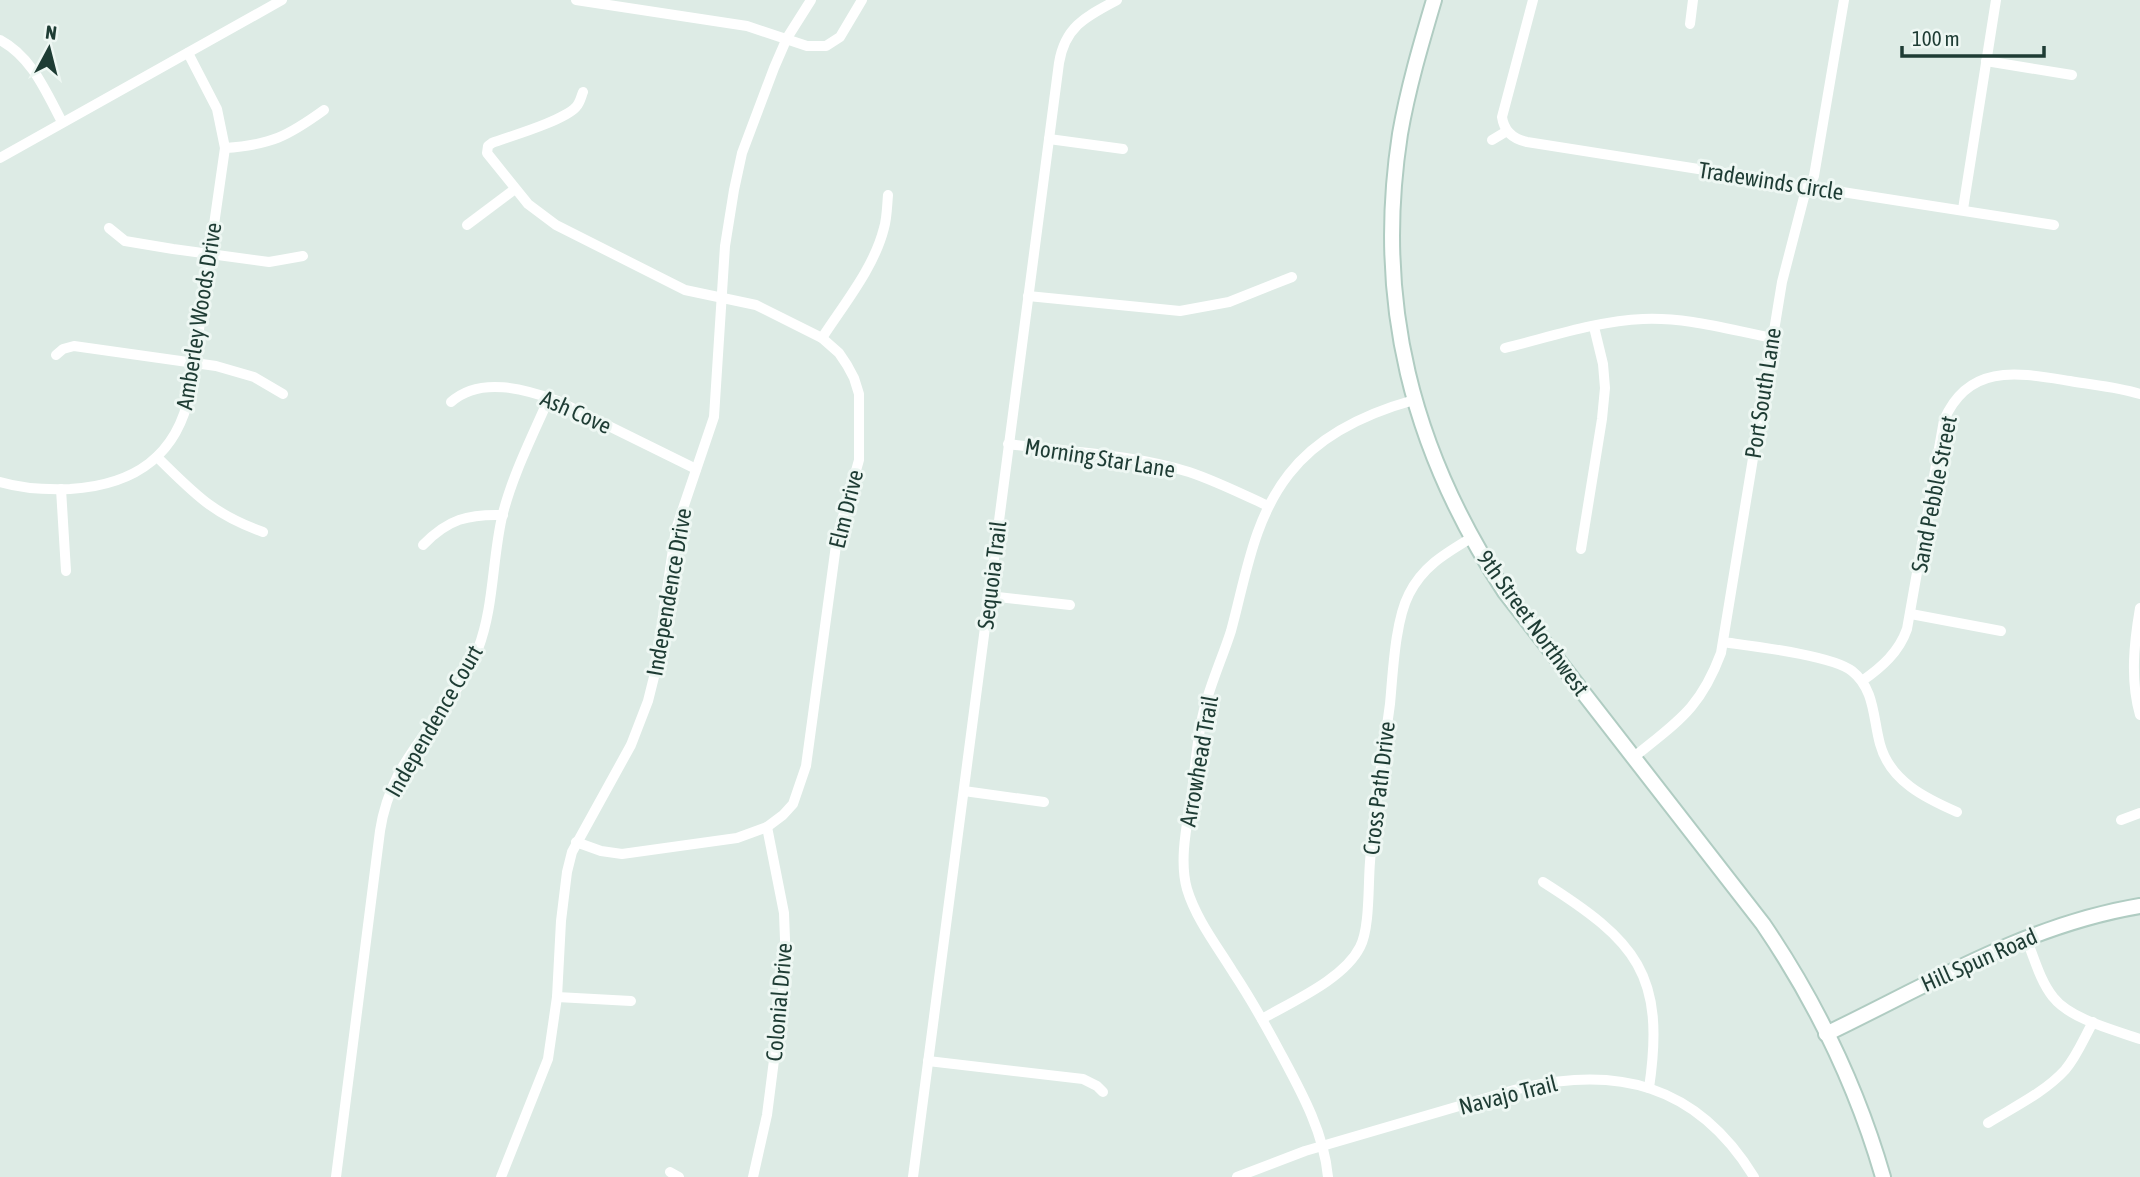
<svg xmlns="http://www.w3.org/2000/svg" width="2140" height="1177" font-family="'Asap Condensed',sans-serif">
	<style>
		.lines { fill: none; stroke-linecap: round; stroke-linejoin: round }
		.secondary-casing { stroke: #b0ccc2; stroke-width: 18 }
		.street { stroke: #fff; stroke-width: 10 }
		.secondary { stroke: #fff; stroke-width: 14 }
		.labels { text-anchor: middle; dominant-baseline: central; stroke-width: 6; stroke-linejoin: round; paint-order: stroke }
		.street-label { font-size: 23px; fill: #1e3c34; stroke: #eef7f3 }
	</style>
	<rect width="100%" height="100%" fill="#ddebe5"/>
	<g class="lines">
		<g class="secondary-casing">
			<g id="secondary">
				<path d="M 1434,0 C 1421,44 1408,88 1400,134 C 1374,302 1412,451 1505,592 L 1763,924 C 1816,1002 1857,1087 1883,1177"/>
				<path d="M 1826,1034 C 1928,985 2026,925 2140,906"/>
			</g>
		</g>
		<g class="street">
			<polyline points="576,0 747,26 807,46 826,46 840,37 862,0"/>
			<path d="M 1533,0 L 1502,117 C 1504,131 1513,139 1527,142 L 1781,182 L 1802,188 L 1823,189 L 2054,225"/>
			<polyline points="1690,24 1693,0"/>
			<path d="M 0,40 C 32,57 46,92 62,122"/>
			<polyline points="1986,61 2072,75"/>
			<polyline points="1049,139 1123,149"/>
			<polyline points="1492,140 1507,131"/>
			<path d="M 225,148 C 271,145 288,136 324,110"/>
			<polyline points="0,158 282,0"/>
			<polyline points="1963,209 1996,0"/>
			<polyline points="467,225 515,189"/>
			<polyline points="109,228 125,241 173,249 269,262 303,256"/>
			<polyline points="1028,296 1180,311 1229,302 1292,277"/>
			<path d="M 822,338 C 844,304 874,268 884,228 C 887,218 887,206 888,195"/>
			<path d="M 1505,348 C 1550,337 1597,321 1643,319 C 1687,317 1730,330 1773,338"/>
			<polyline points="56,355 63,349 74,346 216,366 254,377 283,394"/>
			<path d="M 451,402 C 480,376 525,389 558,401 L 696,469"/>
			<path d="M 1008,444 C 1068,452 1131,454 1189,472 C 1216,481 1242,494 1268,506"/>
			<path d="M 157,457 C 194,493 212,514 263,532"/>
			<path d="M 0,482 C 24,489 45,490 70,489 C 134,485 177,457 190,392 L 225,148 L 217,109 L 188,53"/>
			<polyline points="61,489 66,571"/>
			<path d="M 423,545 C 448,519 468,514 503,515"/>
			<polyline points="1581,549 1602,419 1605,388 1603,364 1594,327"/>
			<polyline points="989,596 1070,605"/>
			<path d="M 2140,608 C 2134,643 2130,680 2140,715"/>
			<polyline points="1911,614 2001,631"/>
			<path d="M 1723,642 C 1751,646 1832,655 1852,671 C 1875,689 1873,719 1880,744 C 1890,781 1925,798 1957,812"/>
			<path d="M 1862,681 C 1882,667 1899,652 1907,629 L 1944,420 C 1969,362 2019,373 2070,381 C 2093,385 2118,387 2140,394"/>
			<path d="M 1634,757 C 1678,721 1700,709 1721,653 L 1782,282 L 1804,197 L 1814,176 L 1844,0"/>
			<polyline points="964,791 1044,802"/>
			<polyline points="2121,820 2140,813"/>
			<path d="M 576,842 L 601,851 L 622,854 L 737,838 L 767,827 L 783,815 L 793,804 L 806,766 L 837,538 L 859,460 L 859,394 L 854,378 L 847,365 L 839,353 L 822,338 L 756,305 L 685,290 L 556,225 L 528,204 L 487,153 L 488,146 L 492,143 C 511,136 563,121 576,107 C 580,103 581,97 583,92"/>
			<path d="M 1543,882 C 1636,941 1666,974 1649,1088"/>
			<path d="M 2026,938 C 2034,957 2040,981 2053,997 C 2070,1019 2114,1030 2140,1039"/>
			<polyline points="557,997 631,1001"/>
			<path d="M 1262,1019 C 1293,1001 1344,979 1360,947 C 1370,928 1368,885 1370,862 C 1374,809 1383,756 1390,704 C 1393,672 1395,621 1409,594 C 1423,566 1446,553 1471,538"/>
			<polyline points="928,1061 1083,1079 1097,1086 1103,1092"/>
			<path d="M 1988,1123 C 2014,1107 2045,1092 2065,1070 C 2077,1056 2084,1038 2093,1022"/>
			<polyline points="670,1172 679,1177"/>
			<path d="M 336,1177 L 380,831 C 383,811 389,793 398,775 C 421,731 460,696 478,649 C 494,607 492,561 502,517 C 512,476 532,437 549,398"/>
			<polyline points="501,1177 548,1059 557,997 561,921 567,872 572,852 631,745 648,701 654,677 676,529 714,417 725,246 734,190 742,153 774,68 787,38 811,0"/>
			<polyline points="753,1177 767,1115 786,966 784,913 767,827"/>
			<path d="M 913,1177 L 1059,63 C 1065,26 1087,16 1117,0"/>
			<path d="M 1237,1177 L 1305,1151 L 1514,1090 C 1616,1064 1697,1084 1754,1177"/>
			<path d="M 1328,1177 C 1324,1133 1302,1093 1281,1054 C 1266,1026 1251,999 1233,972 C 1217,946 1196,919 1187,889 C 1178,857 1189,817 1193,784 C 1196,758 1198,731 1205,706 C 1212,680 1223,656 1231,631 C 1246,576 1253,520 1289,474 C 1320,434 1367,413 1414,400"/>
		</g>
		<use href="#secondary" class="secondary"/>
	</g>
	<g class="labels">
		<g class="street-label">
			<text transform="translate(1771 181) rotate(9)">Tradewinds Circle</text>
			<text transform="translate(199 316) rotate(-81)">Amberley Woods Drive</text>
			<text transform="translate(1763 393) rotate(-81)">Port South Lane</text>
			<text transform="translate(576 412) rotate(24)">Ash Cove</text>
			<text transform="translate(1100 458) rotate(9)">Morning Star Lane</text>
			<text transform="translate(1934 494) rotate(-79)">Sand Pebble Street</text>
			<text transform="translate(846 509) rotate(-76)">Elm Drive</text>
			<text transform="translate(992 575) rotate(-83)">Sequoia Trail</text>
			<text transform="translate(669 592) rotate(-80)">Independence Drive</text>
			<text transform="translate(1533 623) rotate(54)">9th Street Northwest</text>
			<text transform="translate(434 721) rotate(-60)">Independence Court</text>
			<text transform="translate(1199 761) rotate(-80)">Arrowhead Trail</text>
			<text transform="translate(1379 788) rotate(-83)">Cross Path Drive</text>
			<text transform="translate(1979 960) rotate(-24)">Hill Spun Road</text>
			<text transform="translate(779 1002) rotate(-85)">Colonial Drive</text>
			<text transform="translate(1508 1095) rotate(-14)">Navajo Trail</text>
		</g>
	</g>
	<g transform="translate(49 49) rotate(7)" stroke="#eef7f3" stroke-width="5" paint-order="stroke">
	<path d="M0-5L12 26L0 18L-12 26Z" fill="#1e3c34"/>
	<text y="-10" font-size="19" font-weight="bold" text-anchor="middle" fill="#1e3c34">N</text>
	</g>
	<path d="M1902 46v10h142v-10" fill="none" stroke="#1e3c34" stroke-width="3.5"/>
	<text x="1912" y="46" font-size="21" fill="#1e3c34" stroke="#eef7f3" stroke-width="5" paint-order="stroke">100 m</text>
</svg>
